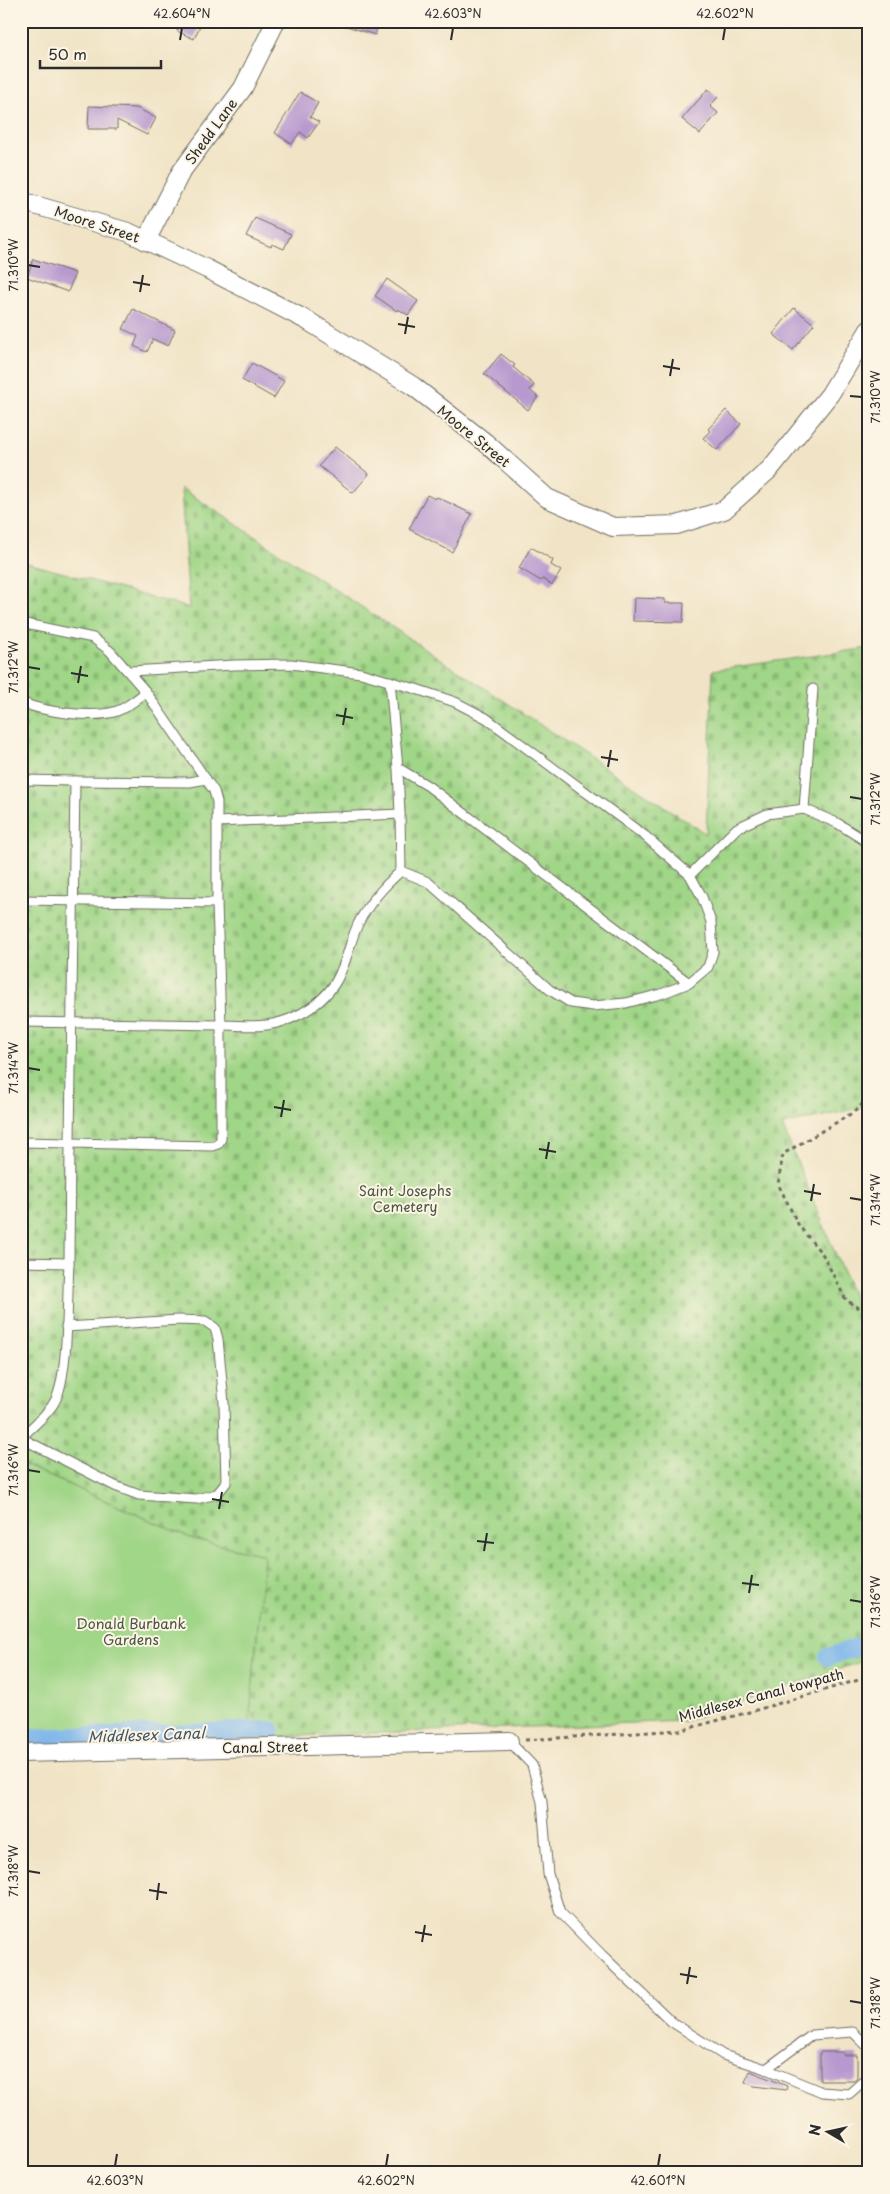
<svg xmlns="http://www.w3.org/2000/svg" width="890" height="2194" font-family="'Playpen Sans',sans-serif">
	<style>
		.cemetery { fill: url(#cemetery-stones); stroke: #668059 }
		.park { fill: #a0d687; stroke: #668059 }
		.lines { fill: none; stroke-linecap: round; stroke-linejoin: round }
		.canal { stroke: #79b4ea; stroke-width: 18 }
		.building { fill: #b798cf }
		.lane-casing { stroke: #706c61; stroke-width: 11 }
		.street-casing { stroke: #706c61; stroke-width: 20 }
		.path { stroke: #706c61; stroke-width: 3; stroke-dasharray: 4 4; stroke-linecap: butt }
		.lane { stroke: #fff; stroke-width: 9 }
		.street { stroke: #fff; stroke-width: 18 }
		.ticks { fill: none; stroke: #2b2b2b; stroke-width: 2 }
		.labels { text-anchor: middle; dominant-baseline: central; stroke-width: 4; stroke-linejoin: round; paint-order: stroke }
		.street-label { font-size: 14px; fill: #2b2b2b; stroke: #fcf5e5 }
		.park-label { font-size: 14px; fill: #485642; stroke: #fcf5e5 }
		.water-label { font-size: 15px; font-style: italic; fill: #425464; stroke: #fcf5e5 }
		.neatline { fill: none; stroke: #2b2b2b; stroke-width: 2 }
		.ticks-label { font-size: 12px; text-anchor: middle; fill: #2b2b2b }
	</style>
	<defs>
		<pattern id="cemetery-stones" width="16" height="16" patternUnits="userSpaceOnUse" patternTransform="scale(1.25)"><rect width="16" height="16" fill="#a0d687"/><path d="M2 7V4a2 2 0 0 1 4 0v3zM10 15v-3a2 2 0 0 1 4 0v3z" fill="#8ab875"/></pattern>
	</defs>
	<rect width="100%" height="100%" fill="#fcf5e5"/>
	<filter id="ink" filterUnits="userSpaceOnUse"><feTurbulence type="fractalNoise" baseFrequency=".02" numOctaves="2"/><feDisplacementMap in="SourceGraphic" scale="10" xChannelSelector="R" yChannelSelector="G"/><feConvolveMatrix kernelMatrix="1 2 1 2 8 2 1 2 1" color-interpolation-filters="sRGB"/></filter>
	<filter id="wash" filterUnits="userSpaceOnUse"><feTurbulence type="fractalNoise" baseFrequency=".0096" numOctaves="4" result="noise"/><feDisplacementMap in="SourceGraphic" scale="20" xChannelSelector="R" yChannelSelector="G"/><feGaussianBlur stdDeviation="1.12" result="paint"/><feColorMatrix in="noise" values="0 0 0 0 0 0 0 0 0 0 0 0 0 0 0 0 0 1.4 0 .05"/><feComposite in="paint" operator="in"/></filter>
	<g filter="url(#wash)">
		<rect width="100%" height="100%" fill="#f1e4c6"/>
		<polygon class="cemetery" points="181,488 706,834 713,670 869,648 869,1106 782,1125 869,1335 869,1659 685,1721 248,1738 264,1555 193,1539 21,1464 21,561 189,608"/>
		<polygon class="park" points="21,1464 193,1539 264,1555 248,1738 21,1743"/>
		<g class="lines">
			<g class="canal">
				<polyline points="828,1657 869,1643"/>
				<polyline points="21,1738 271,1730"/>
			</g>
		</g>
		<g id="blocks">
			<g class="building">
				<polygon points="182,21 202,21 194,39 177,31"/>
				<polygon points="341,21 379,21 375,35 340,24"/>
				<polygon points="708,89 718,97 710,106 718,113 700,134 682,119"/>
				<polygon points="300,92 318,103 310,117 319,122 308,138 300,132 292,144 275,133"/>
				<polygon points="89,106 137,108 156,118 147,135 117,120 117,129 88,129"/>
				<polygon points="255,218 291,234 284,249 272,244 271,247 246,236"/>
				<polygon points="33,259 75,273 68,292 27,277"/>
				<polygon points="387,279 418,301 408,315 398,309 397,311 375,296"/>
				<polygon points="794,308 814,324 793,350 773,334"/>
				<polygon points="133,309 175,330 168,346 153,339 147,352 134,346 138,336 123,329"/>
				<polygon points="501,354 515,365 513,367 534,385 530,390 538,397 528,410 484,374"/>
				<polygon points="252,363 284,381 274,398 242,380"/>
				<polygon points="726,410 741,424 717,450 703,438 710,431 708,429"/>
				<polygon points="335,447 369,474 353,493 319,466"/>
				<polygon points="427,495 435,499 437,497 472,514 452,552 409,529"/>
				<polygon points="531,547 553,560 551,565 561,571 552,585 543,579 541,581 519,568"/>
				<polygon points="634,598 665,599 665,603 684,603 683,622 633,621"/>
				<polygon points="820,2052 843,2052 843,2055 857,2055 857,2078 854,2081 820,2081"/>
				<polygon points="750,2071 787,2086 786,2090 754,2086 745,2082"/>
			</g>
		</g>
	</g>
	<g filter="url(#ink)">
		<use href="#blocks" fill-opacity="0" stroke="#706c61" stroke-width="1"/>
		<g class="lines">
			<g class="lane-casing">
				<g id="lane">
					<path d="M 21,623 L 93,638 L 110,651 L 146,692 C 137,699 128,707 117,711 C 94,719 43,712 21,702"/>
					<path d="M 130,671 L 234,665 L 291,664 L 361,673 L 416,689 L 455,702 L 486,718 L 645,836 L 690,875 L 702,897 L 711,922 L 713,952 L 708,967 L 689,983 L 661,994 L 626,1003 L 593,1006 L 571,1003 L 550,990 L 428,882 L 401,871 C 384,886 368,904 358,924 C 351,939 348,956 341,971 C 330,1000 297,1021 267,1025 C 252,1027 236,1025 221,1025 L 217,903"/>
					<polyline points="390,681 398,768 428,786 689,983"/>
					<polyline points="21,780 75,781 70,1143 21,1142"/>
					<polyline points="75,781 190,782 206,779"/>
					<polyline points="804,809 813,689"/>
					<polyline points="400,814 401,871"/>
					<polyline points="217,822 400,814 398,768"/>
					<polyline points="690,875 737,828 767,814 804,809 837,823 869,843"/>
					<polyline points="21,900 217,903 217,802 214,791 146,692"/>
					<polyline points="21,1022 221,1025 221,1139 218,1144 212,1146 70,1143 69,1263 21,1262"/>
					<polyline points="21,1438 115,1486 139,1495 196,1499 217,1494 226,1483 224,1403 218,1339 215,1328 205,1321 179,1320 66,1327"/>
					<path d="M 21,1438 C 32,1426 48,1415 55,1401 C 69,1375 67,1295 69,1263"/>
					<polyline points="509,1741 532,1765 542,1802 548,1874 560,1912 602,1955 672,2022 723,2055 766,2069 822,2092 849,2094 869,2076"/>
					<polyline points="766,2069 812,2035 853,2032 869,2048"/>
				</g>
			</g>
			<g class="street-casing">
				<g id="street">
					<polyline points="21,201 128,232 207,269 308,321 413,386 486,443 547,498 613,527 677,525 724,510 770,469 830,394 869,330"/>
					<polyline points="146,241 181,172 243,88 276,21"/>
					<polyline points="21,1753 509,1741"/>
				</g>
			</g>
			<g class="path">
				<polyline points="869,1098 854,1112 783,1154 778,1184 799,1226 823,1255 846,1300 869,1314"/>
				<polyline points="525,1740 682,1730 753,1711 869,1677"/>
			</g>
			<use href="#lane" class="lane"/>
			<use href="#street" class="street"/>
		</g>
	</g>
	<path class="ticks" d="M 180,40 L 182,28M 451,40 L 453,28M 723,40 L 725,28M 28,265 L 40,267M 133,282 L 150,285M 140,292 L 143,275M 398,324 L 415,327M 405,334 L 408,317M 663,366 L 680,369M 670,376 L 673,359M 850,396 L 862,397M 28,667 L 40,669M 71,673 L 88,676M 78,683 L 81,666M 336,715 L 353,718M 343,725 L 346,708M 601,757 L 618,760M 608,767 L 611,750M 850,797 L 862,799M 28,1068 L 40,1070M 274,1107 L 291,1110M 281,1117 L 284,1100M 539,1149 L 556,1152M 546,1159 L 549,1142M 804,1191 L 821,1194M 850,1198 L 862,1200M 811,1201 L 814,1184M 28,1470 L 40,1472M 212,1499 L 229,1502M 219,1509 L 222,1492M 477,1541 L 494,1543M 484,1551 L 487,1533M 742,1583 L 759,1585M 749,1593 L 752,1575M 850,1600 L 862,1602M 28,1871 L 40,1873M 149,1890 L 167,1893M 157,1900 L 159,1883M 415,1932 L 432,1935M 422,1942 L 425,1925M 680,1974 L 697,1977M 687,1984 L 690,1967M 850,2001 L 862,2003M 115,2166 L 117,2154M 386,2166 L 388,2154M 658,2166 L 660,2154"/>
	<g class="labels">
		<g class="street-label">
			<text transform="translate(211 131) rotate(-54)">Shedd Lane</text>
			<text transform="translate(97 224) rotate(18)">Moore Street</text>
			<text transform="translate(474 436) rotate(39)">Moore Street</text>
			<text transform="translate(761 1695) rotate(-15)">Middlesex Canal towpath</text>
			<text transform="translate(265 1747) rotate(-1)">Canal Street</text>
		</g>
		<g class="park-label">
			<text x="405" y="1190">Saint Josephs<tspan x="405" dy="16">Cemetery</tspan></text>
			<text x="131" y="1623">Donald Burbank<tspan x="131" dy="16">Gardens</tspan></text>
		</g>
		<g class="water-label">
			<text transform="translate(146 1734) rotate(-2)">Middlesex Canal</text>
		</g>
	</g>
	<rect width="890" height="2194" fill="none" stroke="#fcf5e5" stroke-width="55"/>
	<g transform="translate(828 2132) rotate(279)" stroke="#fcf5e5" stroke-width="4" paint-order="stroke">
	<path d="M0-4L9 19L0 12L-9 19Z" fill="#2b2b2b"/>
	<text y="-8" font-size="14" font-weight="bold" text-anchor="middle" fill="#2b2b2b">N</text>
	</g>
	<path d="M40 60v8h121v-8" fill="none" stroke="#2b2b2b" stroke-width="2.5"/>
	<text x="48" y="60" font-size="15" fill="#2b2b2b" stroke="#fcf5e5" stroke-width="4" paint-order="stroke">50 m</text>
	<rect x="28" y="28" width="834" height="2138" class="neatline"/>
	<g class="ticks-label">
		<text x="182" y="18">42.604°N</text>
		<text x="453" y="18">42.603°N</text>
		<text x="725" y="18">42.602°N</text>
		<text transform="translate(14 265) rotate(-90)" y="4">71.310°W</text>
		<text transform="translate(876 397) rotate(-90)" y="4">71.310°W</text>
		<text transform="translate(14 667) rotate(-90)" y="4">71.312°W</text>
		<text transform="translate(876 799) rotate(-90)" y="4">71.312°W</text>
		<text transform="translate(14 1068) rotate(-90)" y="4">71.314°W</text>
		<text transform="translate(876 1200) rotate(-90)" y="4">71.314°W</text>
		<text transform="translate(14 1470) rotate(-90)" y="4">71.316°W</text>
		<text transform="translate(876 1602) rotate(-90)" y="4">71.316°W</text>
		<text transform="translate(14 1871) rotate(-90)" y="4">71.318°W</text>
		<text transform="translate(876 2003) rotate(-90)" y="4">71.318°W</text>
		<text x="115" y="2185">42.603°N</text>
		<text x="386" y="2185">42.602°N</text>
		<text x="658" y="2185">42.601°N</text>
	</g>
</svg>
